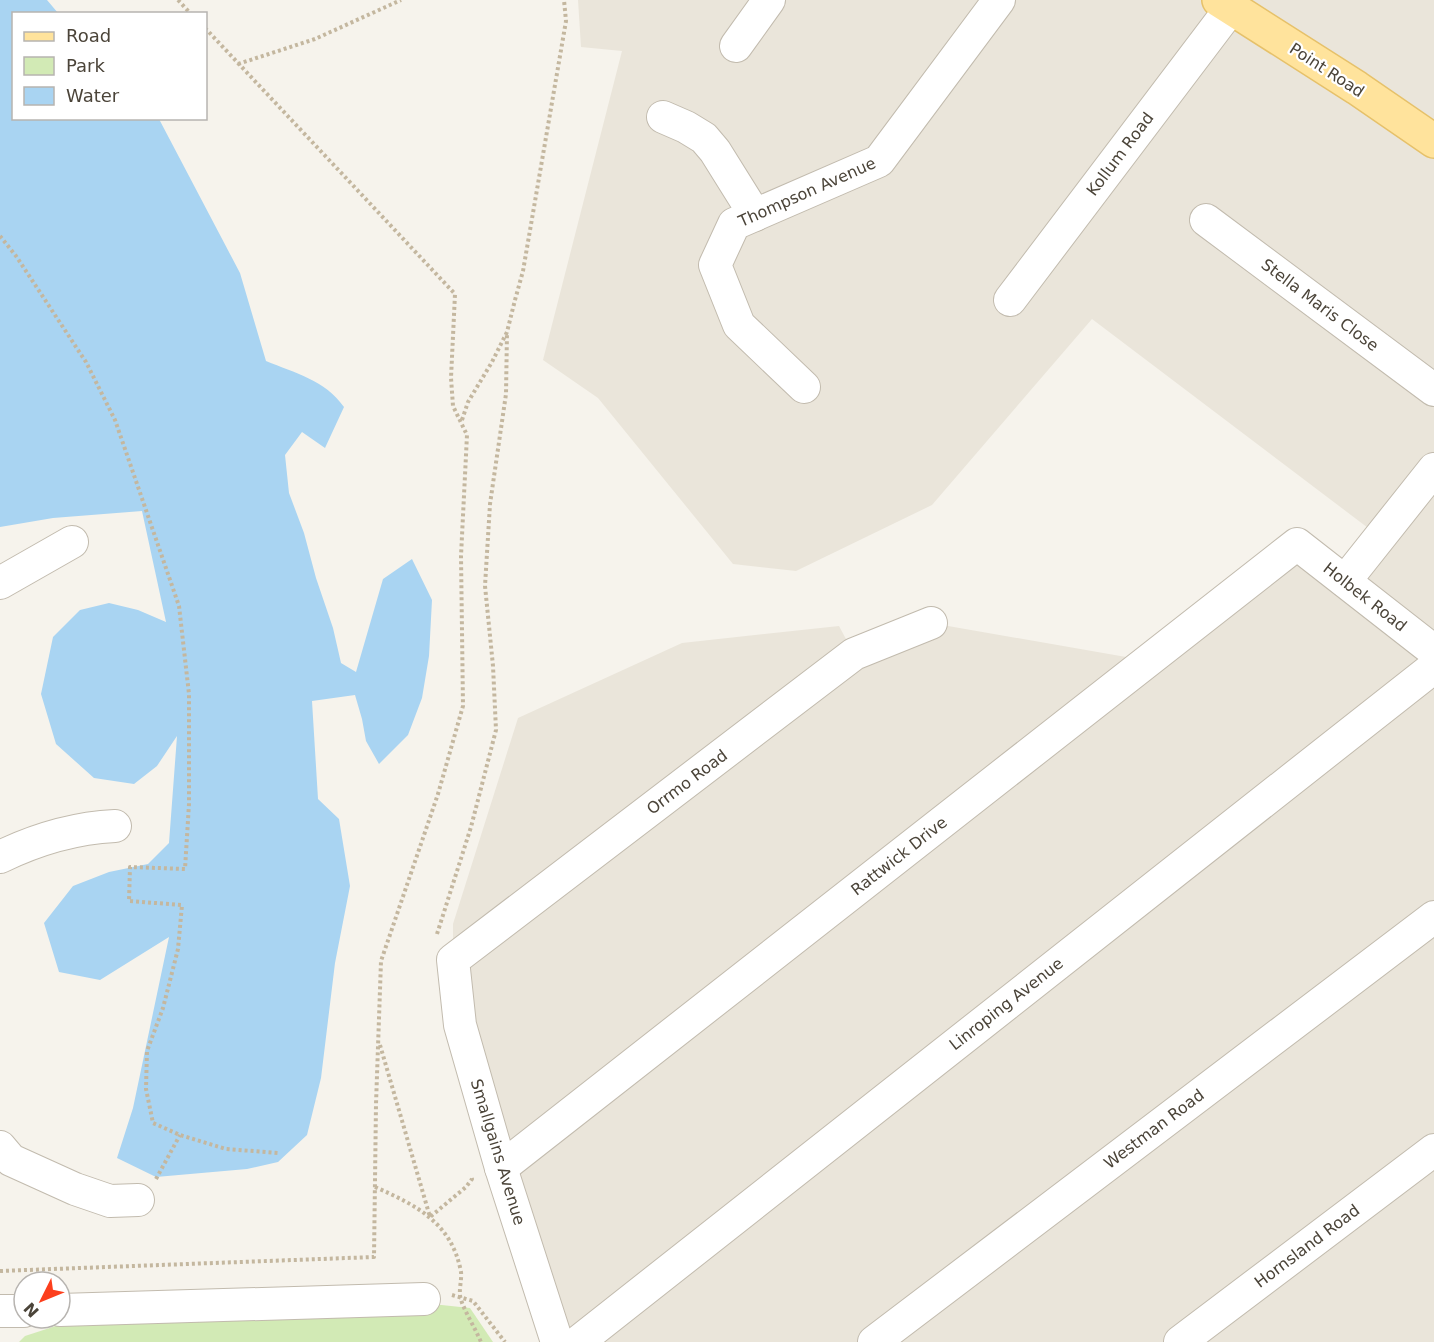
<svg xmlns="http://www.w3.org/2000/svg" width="1434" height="1342" font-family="'DejaVu Sans',sans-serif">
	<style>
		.residential { fill: #eae5da }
		.green { fill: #d2eab5 }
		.water { fill: #a9d4f2 }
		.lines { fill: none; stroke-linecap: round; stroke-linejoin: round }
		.minor-casing { stroke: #c2bbae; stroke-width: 34 }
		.major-casing { stroke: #e6c16a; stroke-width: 36 }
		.path { stroke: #c4b79f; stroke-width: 4; stroke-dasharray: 3 3; stroke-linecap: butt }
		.minor { stroke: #fff; stroke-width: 32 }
		.major { stroke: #ffe39c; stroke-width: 33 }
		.labels { text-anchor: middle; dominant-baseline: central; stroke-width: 4.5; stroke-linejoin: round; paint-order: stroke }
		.street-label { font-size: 16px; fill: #4b4439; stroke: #fff }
	</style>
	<rect width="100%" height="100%" fill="#f6f3ec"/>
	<polygon class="residential" points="578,0 1434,0 1434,1342 557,1342 453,960 453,924 518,718 682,643 839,626 854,654 931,623 1149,661 1297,544 1344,581 1380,537 1092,319 932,505 796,571 733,564 598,398 543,360 622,51 581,47"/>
	<polygon class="green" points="432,1304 470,1308 493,1342 19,1342 25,1336 65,1323"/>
	<path class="water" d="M 0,0 L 47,0 L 58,13 L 14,14 L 14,118 L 159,119 L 240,273 L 266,361 C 295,373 325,380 344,407 L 325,448 L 302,432 L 285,455 L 289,493 L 304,533 L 316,578 L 333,628 L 341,663 L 356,672 L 383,579 L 412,559 L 432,600 L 429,656 L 422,698 L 408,735 L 379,764 L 366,741 L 362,719 L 355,695 L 312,701 L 318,799 L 339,819 L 350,886 L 335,963 L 321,1078 L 307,1135 L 278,1162 L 247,1169 L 156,1177 L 117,1158 L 133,1108 L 169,937 L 100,980 L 59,972 L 44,923 L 73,886 L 109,872 L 148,864 L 169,843 L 177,736 L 157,766 L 134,784 L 94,778 L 56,744 L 41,694 L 53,637 L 80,610 L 109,603 L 138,610 L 166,622 L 142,511 L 53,518 L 0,527 Z"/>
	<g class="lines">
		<g class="minor-casing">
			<g id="minor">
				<polyline points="736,46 769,0"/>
				<polyline points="663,117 686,127 704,138 715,151 755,215"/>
				<polyline points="1206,220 1434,390"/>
				<polyline points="1010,300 1231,8"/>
				<polyline points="804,387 739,325 715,265 734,224 879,161 999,0"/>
				<polyline points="1345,581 1434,469"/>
				<polyline points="0,583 72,542"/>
				<path d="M 0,857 C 37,839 74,828 115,826"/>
				<polyline points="0,1147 11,1160 75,1189 110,1201 138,1200"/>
				<polyline points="501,1168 1297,544 1434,651"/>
				<polyline points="60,1310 424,1299"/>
				<polyline points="0,1311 24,1311"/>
				<polyline points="557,1342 501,1168 460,1025 453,960 854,654 931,623"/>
				<polyline points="578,1342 1434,667"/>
				<polyline points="874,1342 1434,917"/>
				<polyline points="1180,1342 1434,1150"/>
			</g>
		</g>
		<g class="major-casing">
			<polyline id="major" points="1219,0 1357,88 1434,141"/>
		</g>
		<g class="path">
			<polyline points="178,0 191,14"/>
			<polyline points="238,64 315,39 401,0"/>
			<polyline points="0,236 16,256 86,362 115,420 179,606 189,694 189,804 185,869 130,867 129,901 182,905 178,949 163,1008 147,1051 146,1089 153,1123 180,1135 226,1149 279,1153"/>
			<polyline points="462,420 468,402 492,362 507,332 515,300 523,271 566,21 564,0"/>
			<polyline points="437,934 471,827 496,730 493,666 485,586 490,504 506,394 507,332"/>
			<polyline points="380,1045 430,1217 466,1187 472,1179 471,1176"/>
			<polyline points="156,1179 180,1135"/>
			<path d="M 375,1187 C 416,1205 452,1223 461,1272 C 462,1281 458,1291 461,1300 C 466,1314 475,1328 481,1342"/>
			<polyline points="0,1271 374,1257 376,1104 381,961 438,794 463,706 461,556 467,435 453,406 451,378 455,294 206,29"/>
			<polyline points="452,1295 473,1301 505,1342"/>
		</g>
		<use href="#minor" class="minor"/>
		<use href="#major" class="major"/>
	</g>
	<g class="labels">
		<g class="street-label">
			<text transform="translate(1327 70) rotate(33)">Point Road</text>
			<text transform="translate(1120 154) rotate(-53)">Kollum Road</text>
			<text transform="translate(807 192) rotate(-24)">Thompson Avenue</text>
			<text transform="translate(1320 305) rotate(37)">Stella Maris Close</text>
			<text transform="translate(1365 597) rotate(38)">Holbek Road</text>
			<text transform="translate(687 782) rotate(-37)">Orrmo Road</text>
			<text transform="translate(899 856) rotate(-38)">Rattwick Drive</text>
			<text transform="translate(1006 1004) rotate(-38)">Linroping Avenue</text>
			<text transform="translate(1154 1129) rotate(-37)">Westman Road</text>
			<text transform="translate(498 1152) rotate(73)">Smallgains Avenue</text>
			<text transform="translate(1307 1246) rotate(-37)">Hornsland Road</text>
		</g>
	</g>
	<rect x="12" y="12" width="195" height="108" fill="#ffffff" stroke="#b7b4b0" stroke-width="1.5"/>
	<rect x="24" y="32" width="30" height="9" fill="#ffe39c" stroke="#b7b4b0" stroke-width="1.5"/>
	<text x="66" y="42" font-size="18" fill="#4b4439">Road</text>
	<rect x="24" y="57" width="30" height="18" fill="#d2eab5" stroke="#b7b4b0" stroke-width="1.5"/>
	<text x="66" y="72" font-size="18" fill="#4b4439">Park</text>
	<rect x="24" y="87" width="30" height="18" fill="#a9d4f2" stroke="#b7b4b0" stroke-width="1.5"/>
	<text x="66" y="102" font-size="18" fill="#4b4439">Water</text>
	<g transform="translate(42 1300) rotate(227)"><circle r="28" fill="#ffffff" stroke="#b7b4b0" stroke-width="1.5"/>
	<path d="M0-4.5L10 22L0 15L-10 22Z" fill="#fc3f1d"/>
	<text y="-9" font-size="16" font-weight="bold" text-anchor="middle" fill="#4b4439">N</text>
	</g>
</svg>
